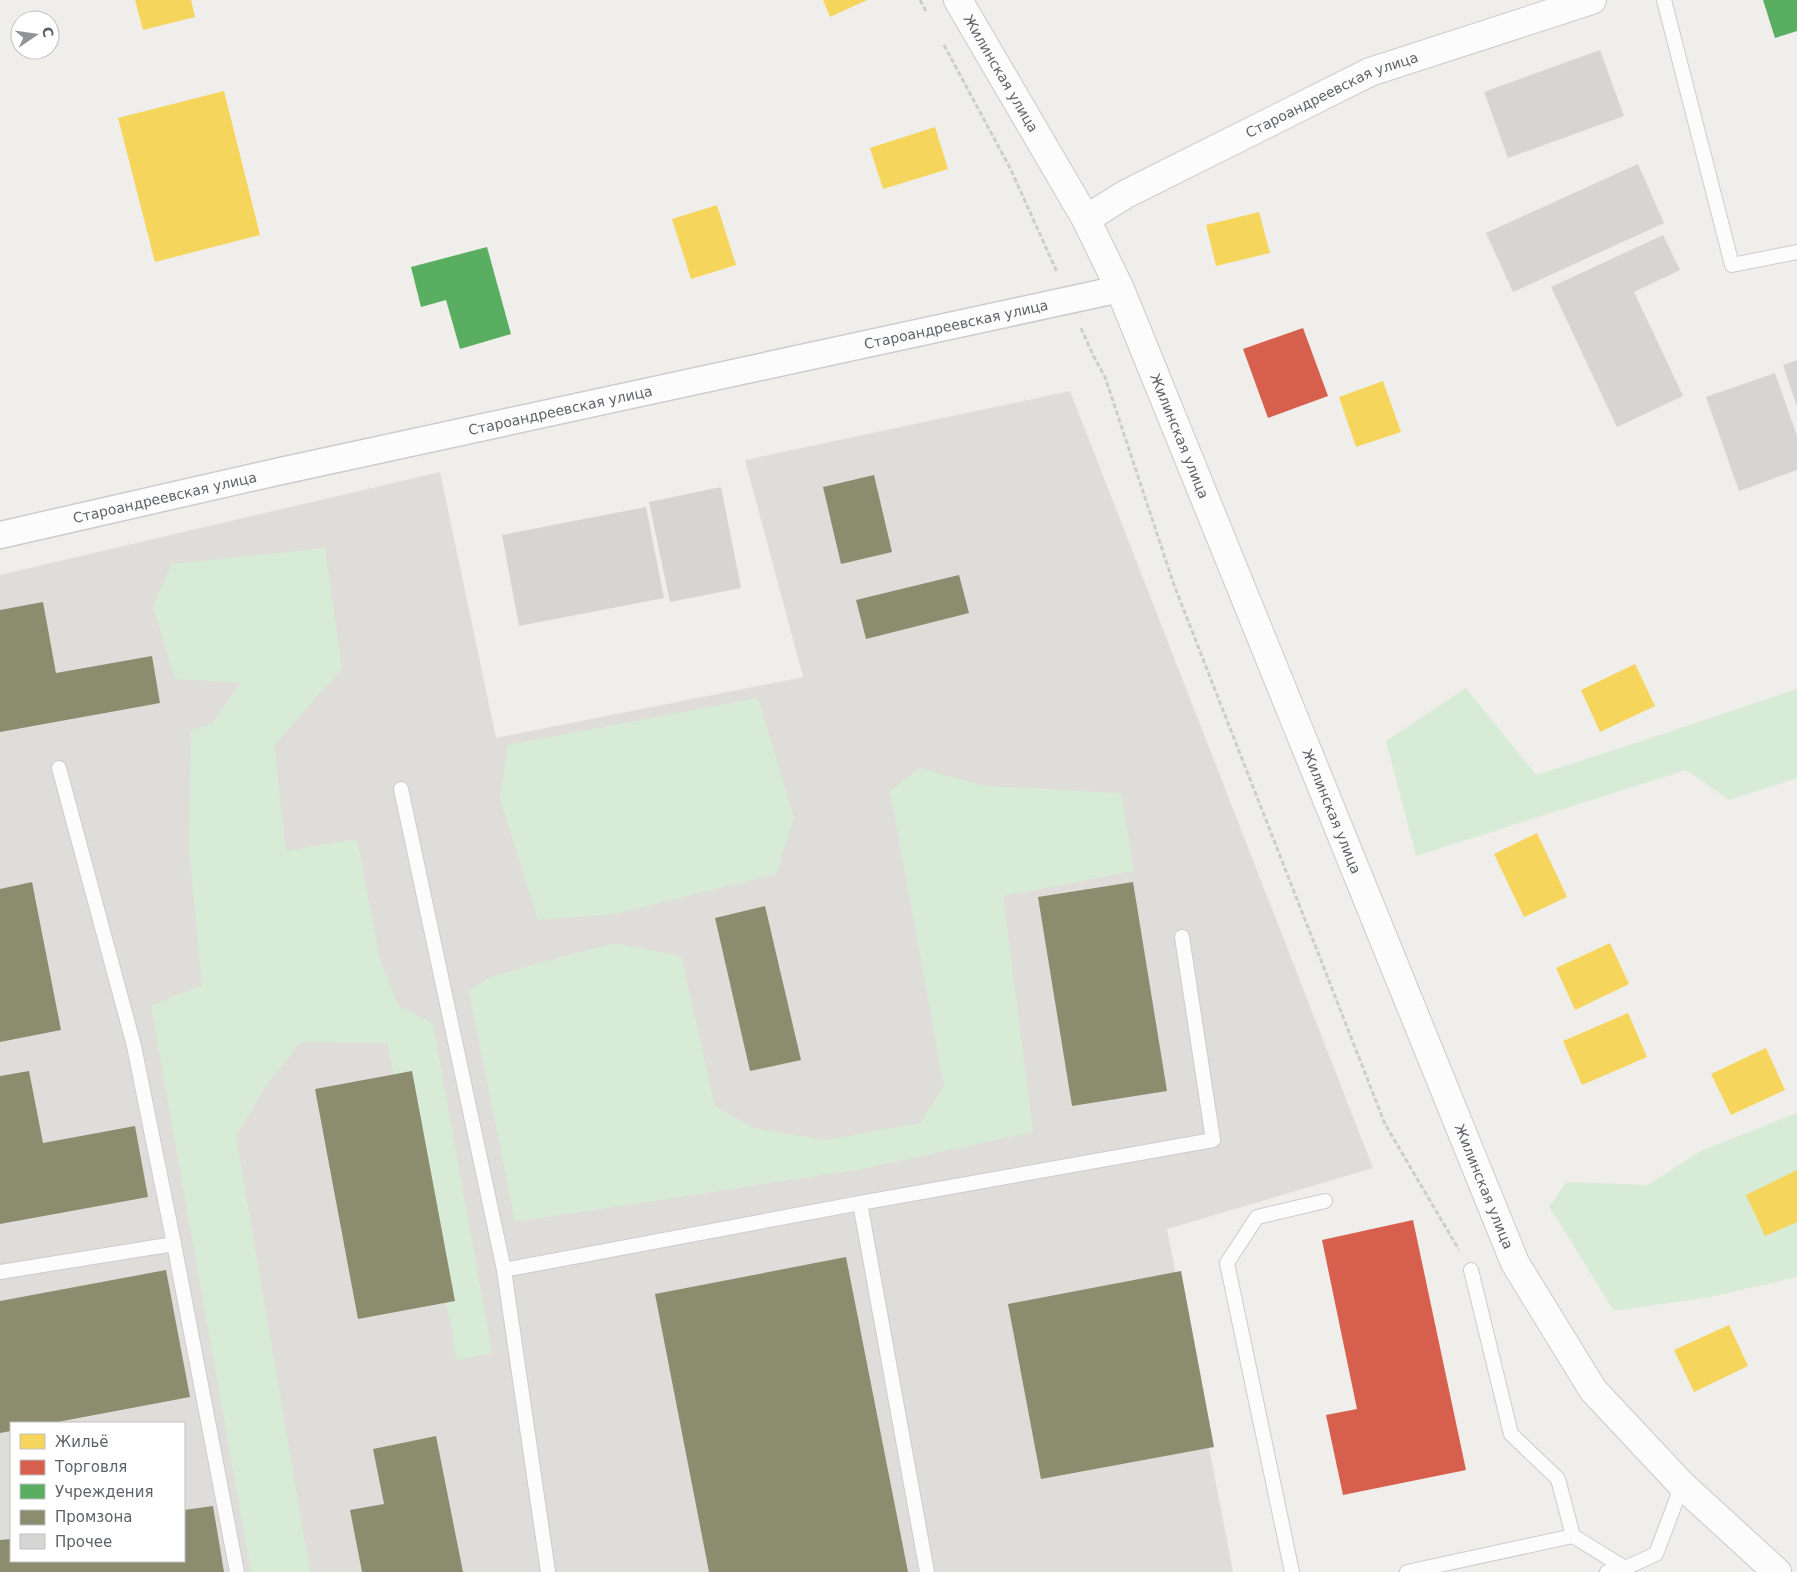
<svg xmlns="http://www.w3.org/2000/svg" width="1797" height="1572" font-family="'DejaVu Sans',sans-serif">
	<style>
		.industrial { fill: #dfddda; fill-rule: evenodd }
		.green { fill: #d8ebd6 }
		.homes { fill: #f6d55c }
		.shops { fill: #d6604d }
		.public { fill: #5aae61 }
		.industry { fill: #8c8c6e }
		.building { fill: #d6d5d3 }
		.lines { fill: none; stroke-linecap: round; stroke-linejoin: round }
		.service-casing { stroke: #cbcccc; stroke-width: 16 }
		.minor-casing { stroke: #cbcccc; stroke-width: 29 }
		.tertiary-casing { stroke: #cbcccc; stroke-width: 30 }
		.secondary-casing { stroke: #cacacb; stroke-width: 30 }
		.path { stroke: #cacfcc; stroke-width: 3; stroke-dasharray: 5 2.5; stroke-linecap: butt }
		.service { stroke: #fdfcfc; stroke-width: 14 }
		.minor { stroke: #fdfcfc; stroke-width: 26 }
		.tertiary { stroke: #fdfcfc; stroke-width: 28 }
		.secondary { stroke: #fdfcfc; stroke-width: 28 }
		.labels { text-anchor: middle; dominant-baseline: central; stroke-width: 5; stroke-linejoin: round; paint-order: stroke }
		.street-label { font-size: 14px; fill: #5f6368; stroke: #fff }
	</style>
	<rect width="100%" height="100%" fill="#efeeea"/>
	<path class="industrial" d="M 1070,391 L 1373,1168 L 1167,1229 L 1233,1572 L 0,1572 L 0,575 L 440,472 L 496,738 L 803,677 L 745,460 ZM 11,1423 L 184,1423 L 184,1561 L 11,1561 Z"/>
	<g class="green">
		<polygon points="325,548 342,669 274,745 286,851 357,839 380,960 398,1005 433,1024 492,1353 456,1360 452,1330 387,1043 301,1042 265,1087 236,1136 310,1572 251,1572 151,1006 202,985 189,849 191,730 212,724 240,683 175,679 153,606 172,564"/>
		<polygon points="1466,688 1536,775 1636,743 1797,689 1797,778 1729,800 1686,770 1416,856 1386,741"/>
		<polygon points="758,698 794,818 776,874 614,914 538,920 500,799 508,745"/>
		<polygon points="920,768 985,786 1121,793 1134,871 1003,896 1033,1132 862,1169 515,1222 469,991 492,976 614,943 681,956 715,1106 753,1128 825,1140 920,1123 944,1086 890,791"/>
		<polygon points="1797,1113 1797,1277 1710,1297 1614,1311 1549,1206 1567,1182 1648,1185 1701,1151"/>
	</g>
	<g class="homes">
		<polygon points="135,0 191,0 195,17 143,30"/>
		<polygon points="823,0 867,0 830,17"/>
		<polygon points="224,91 260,235 155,262 118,118"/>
		<polygon points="935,127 948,169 883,189 870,148"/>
		<polygon points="717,205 736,265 691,279 672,219"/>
		<polygon points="1259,212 1270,253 1216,266 1206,225"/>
		<polygon points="1383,381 1401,432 1356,447 1339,397"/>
		<polygon points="1635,664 1655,706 1600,732 1581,690"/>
		<polygon points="1537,833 1567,897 1524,917 1494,854"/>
		<polygon points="1610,943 1629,984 1575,1010 1556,968"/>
		<polygon points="1628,1013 1647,1057 1582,1085 1563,1041"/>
		<polygon points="1766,1048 1785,1090 1731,1115 1711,1074"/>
		<polygon points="1797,1170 1797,1222 1765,1236 1746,1195"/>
		<polygon points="1729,1325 1748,1366 1694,1392 1674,1350"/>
	</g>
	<g class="shops">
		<polygon points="1303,328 1328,396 1268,418 1243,349"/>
		<polygon points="1413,1220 1466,1470 1343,1495 1326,1415 1357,1409 1322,1240"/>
	</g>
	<g class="public">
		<polygon points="1763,0 1797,0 1797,31 1775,38"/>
		<polygon points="487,247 511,334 460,349 446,300 421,307 411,267"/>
	</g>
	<g class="industry">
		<polygon points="874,475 892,552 841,564 823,487"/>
		<polygon points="959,575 969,613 866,639 856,600"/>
		<polygon points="43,602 56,673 152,656 160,703 0,732 0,610"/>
		<polygon points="32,882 61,1030 0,1042 0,889"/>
		<polygon points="1133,882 1167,1091 1072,1106 1038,897"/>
		<polygon points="765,906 801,1060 750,1071 715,918"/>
		<polygon points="29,1071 43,1143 135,1126 148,1197 0,1224 0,1076"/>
		<polygon points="412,1071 455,1301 358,1319 315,1089"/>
		<polygon points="846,1257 908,1572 709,1572 655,1294"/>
		<polygon points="166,1270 190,1397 52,1423 11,1423 11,1431 0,1433 0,1301"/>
		<polygon points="1181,1271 1214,1447 1041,1479 1008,1304"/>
		<polygon points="436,1436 463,1572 362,1572 350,1510 384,1504 373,1449"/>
		<polygon points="213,1506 224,1572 0,1572 0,1540 11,1539 11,1561 184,1561 184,1510"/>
	</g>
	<g class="building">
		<polygon points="1600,50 1624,116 1508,158 1484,92"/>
		<polygon points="1638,164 1664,223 1513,292 1486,233"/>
		<polygon points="1663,235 1680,270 1634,292 1683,396 1617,427 1551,287"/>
		<polygon points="1797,360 1797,407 1783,365"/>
		<polygon points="1775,373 1797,436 1797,470 1739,491 1706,397"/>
		<polygon points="721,487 741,588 670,602 649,502"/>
		<polygon points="646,507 664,598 519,626 502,535"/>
	</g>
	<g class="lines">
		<g class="service-casing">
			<g id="service">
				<polyline points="1664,0 1732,265 1797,252"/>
				<polyline points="59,768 134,1046 174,1244 237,1572"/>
				<polyline points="401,789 504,1270 548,1572"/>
				<polyline points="860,1203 1213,1140 1182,937"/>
				<polyline points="504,1270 860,1203 927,1572"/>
				<polyline points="1471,1270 1511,1434 1558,1479 1573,1536"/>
				<polyline points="0,1272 174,1244"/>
				<polyline points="1292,1572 1227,1263 1257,1217 1325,1201"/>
				<polyline points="1407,1572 1573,1536 1625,1568"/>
				<polyline points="1607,1572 1625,1568 1656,1554 1682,1485"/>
			</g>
		</g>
		<g class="minor-casing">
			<g id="minor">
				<path id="s1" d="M 0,535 L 281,471 L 1120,289"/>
			</g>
		</g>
		<g class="tertiary-casing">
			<g id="tertiary">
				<path id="s2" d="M 1086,219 L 1126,194 L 1370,72 L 1592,0"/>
			</g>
		</g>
		<g class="secondary-casing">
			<g id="secondary">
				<path id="s3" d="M 958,0 L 1086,219 L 1120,289 L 1515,1263 L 1593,1390 L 1682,1485 L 1777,1572"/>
			</g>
		</g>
		<g class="path">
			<polyline points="920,0 927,13"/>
			<polyline points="944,45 1010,168 1057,272"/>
			<polyline points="1081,328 1093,355 1105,377 1174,585 1385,1124 1459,1250"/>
		</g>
		<use href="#service" class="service"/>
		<use href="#minor" class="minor"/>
		<use href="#tertiary" class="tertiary"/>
		<use href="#secondary" class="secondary"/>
	</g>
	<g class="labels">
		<g class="street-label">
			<text stroke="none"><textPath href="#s3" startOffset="85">Жилинская улица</textPath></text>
			<text stroke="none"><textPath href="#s2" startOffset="276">Староандреевская улица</textPath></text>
			<text stroke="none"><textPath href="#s1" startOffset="979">Староандреевская улица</textPath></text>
			<text stroke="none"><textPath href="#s1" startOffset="574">Староандреевская улица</textPath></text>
			<text stroke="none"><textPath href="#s3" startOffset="490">Жилинская улица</textPath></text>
			<text stroke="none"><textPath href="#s1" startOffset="169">Староандреевская улица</textPath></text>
			<text stroke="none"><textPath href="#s3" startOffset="895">Жилинская улица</textPath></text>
			<text stroke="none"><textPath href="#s3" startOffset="1300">Жилинская улица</textPath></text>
		</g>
	</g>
	<rect x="10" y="1422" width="175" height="140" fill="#ffffff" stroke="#bfc1c3"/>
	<rect x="20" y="1434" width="25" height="15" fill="#f6d55c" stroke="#bfc1c3"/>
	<text x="55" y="1447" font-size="15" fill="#5f6368">Жильё</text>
	<rect x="20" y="1460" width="25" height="15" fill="#d6604d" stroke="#bfc1c3"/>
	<text x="55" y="1472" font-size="15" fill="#5f6368">Торговля</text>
	<rect x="20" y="1484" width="25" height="15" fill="#5aae61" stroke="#bfc1c3"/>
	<text x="55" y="1497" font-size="15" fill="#5f6368">Учреждения</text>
	<rect x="20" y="1510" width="25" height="15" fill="#8c8c6e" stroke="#bfc1c3"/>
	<text x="55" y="1522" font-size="15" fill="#5f6368">Промзона</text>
	<rect x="20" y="1534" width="25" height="15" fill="#d6d5d3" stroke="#bfc1c3"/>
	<text x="55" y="1547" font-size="15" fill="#5f6368">Прочее</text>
	<g transform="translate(35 35) rotate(77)"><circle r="24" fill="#ffffff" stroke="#bfc1c3"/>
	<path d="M0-4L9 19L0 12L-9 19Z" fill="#919496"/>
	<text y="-8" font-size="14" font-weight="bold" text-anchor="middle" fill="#5f6368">С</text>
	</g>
</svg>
